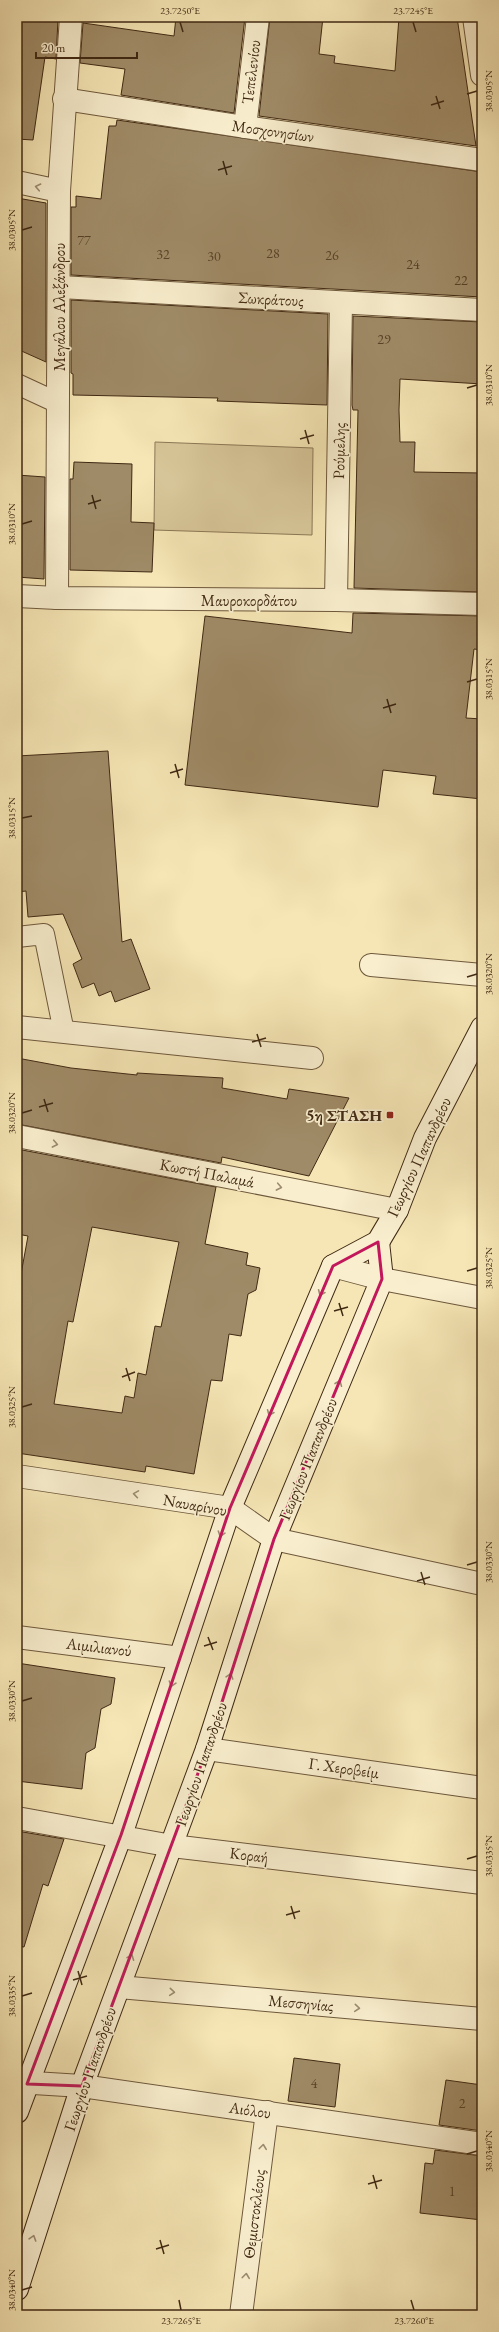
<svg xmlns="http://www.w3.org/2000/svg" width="499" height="2332" font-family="'EB Garamond',serif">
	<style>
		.green { fill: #d7c699; stroke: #8c7856 }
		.building { fill: #9f8b67; stroke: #402913; fill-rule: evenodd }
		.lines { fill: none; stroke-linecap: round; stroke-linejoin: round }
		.lane-casing { stroke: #6e583c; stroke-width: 22 }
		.street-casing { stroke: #6e583c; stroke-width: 24 }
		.secondary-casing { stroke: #402913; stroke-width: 24 }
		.lane { stroke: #f9efcf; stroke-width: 20 }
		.street { stroke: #f9efcf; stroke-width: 22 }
		.secondary { stroke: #f9efcf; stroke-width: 22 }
		.oneway { stroke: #9c8c71 }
		.marked { fill: none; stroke: #c2185b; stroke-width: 3; stroke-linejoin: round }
		.ticks { fill: none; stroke: #402913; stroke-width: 1.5 }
		.poi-dot { fill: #8f2418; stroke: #f9efcf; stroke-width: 1.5 }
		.labels { text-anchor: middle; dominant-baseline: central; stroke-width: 3.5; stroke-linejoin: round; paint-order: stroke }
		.number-label { font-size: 14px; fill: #584228 }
		.street-label { font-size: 16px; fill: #402913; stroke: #f9efcf }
		.poi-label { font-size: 16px; font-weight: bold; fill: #402913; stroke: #f9efcf; text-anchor: end }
		.neatline { fill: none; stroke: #402913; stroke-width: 1.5 }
		.ticks-label { font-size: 10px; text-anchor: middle; fill: #402913 }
	</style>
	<rect width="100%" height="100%" fill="#f6e6b5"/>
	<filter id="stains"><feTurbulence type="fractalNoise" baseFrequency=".005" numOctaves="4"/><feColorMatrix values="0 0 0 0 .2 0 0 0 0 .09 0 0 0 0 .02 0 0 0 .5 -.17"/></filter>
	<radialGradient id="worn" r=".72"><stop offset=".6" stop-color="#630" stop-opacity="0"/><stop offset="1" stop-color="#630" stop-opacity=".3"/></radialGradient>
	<polygon class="green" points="155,442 313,448 312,535 154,530"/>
	<g class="building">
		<polygon points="17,17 58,19 56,59 45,57 33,140 17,139"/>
		<polygon points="176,17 245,17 234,113 121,95 125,69 80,63 83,23 174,36"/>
		<polygon points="270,17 323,17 319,54 335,56 334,63 395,71 399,17 457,17 476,146 259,116"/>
		<polygon points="117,120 482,172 482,297 71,275 71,207 76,207 76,196 101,199 109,126 116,126"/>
		<polygon points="17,198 46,203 46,362 17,349"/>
		<polygon points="71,300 328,314 327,405 217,401 218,398 73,395 73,374 71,373"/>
		<polygon points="353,316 482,322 482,384 400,379 399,410 400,442 415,442 414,472 482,473 482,592 354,588 358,410 353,410 352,405"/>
		<polygon points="74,462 132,464 131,522 154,523 152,572 70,570 70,479 73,479"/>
		<polygon points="17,475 45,477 44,579 17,577"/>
		<polygon points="353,613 482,616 482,650 474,649 466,718 482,719 482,799 433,794 436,776 383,770 378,807 185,785 205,616 352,633"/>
		<polygon points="108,751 122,942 131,939 150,989 115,1002 111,991 99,996 94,983 82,988 73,964 82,959 63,914 28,917 26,891 17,892 17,756"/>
		<polygon points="17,1058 71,1068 137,1075 137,1073 223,1078 222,1088 287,1099 289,1089 349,1098 309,1176 222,1157 221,1163 17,1124"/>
		<path d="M 17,1149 L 216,1187 L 205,1244 L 248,1253 L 246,1265 L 260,1268 L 256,1290 L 248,1294 L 241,1336 L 229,1334 L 222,1381 L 211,1380 L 194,1474 L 146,1466 L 145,1472 L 17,1453 L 17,1296 L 28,1236 L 17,1234 ZM 92,1227 L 179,1242 L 161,1327 L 155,1326 L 146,1375 L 138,1373 L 134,1398 L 125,1396 L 122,1413 L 54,1404 L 68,1321 L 73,1322 Z"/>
		<polygon points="17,1663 115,1678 111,1704 101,1709 95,1748 86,1753 82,1789 17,1781"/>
		<polygon points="17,1831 64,1839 48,1886 43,1884 24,1947 17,1946"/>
		<polygon points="294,2058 340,2064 335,2107 288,2101"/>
		<polygon points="446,2080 482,2085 482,2131 439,2125"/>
		<polygon points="435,2150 482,2156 482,2220 420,2213 425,2163 433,2164"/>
	</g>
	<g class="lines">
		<g class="lane-casing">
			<g id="lane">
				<polyline points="17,384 58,403"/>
				<polyline points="17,937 44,934 64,1032"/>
			</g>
		</g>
		<g class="street-casing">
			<g id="street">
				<polyline points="474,17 482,75"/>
				<polyline points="64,99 245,127 482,160"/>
				<polyline points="245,127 258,17"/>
				<polyline points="17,182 59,191"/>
				<polyline points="60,287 482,310"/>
				<polyline points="17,596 57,598 336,600 482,604"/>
				<polyline points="57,598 59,191 71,17"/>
				<polyline points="336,600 341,303"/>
				<polyline points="371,965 482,975"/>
				<polyline points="17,1027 312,1058"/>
				<polyline points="17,1136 397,1210"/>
				<polyline points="333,1266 382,1279 482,1298"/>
				<polyline points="17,1476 230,1508 274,1539 482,1584"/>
				<polyline points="17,1637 180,1658"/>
				<polyline points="207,1749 482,1788"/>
				<polyline points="17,1818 172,1846 482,1883"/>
				<polyline points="119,1987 482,2019"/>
				<polyline points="17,2082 82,2086 482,2144"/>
				<polyline points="241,2315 267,2112"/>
			</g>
		</g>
		<g class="secondary-casing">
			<g id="secondary">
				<polyline points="17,2112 121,1835 230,1508 333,1266 378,1242 397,1210 425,1138 482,1028"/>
				<polyline points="17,2289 82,2086 207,1749 274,1539 382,1279 378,1242"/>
			</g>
		</g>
		<use href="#lane" class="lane"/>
		<use href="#street" class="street"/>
		<use href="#secondary" class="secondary"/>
	</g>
	<defs><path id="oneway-chevron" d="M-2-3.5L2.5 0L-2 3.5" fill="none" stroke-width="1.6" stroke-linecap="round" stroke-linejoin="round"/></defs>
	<g class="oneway">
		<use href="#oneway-chevron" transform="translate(38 187) rotate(-168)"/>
		<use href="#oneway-chevron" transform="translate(55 1144) rotate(11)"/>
		<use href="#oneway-chevron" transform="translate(279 1187) rotate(11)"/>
		<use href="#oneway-chevron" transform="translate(321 1293) rotate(113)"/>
		<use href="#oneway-chevron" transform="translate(339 1383) rotate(-68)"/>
		<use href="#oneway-chevron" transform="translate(270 1413) rotate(113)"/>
		<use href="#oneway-chevron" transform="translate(136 1494) rotate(-171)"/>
		<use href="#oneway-chevron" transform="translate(221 1534) rotate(108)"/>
		<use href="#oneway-chevron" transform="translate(230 1676) rotate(-72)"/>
		<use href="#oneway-chevron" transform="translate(172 1684) rotate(108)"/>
		<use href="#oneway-chevron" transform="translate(131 1957) rotate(-69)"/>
		<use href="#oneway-chevron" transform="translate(172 1992) rotate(5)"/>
		<use href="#oneway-chevron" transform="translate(357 2008) rotate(5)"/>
		<use href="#oneway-chevron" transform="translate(263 2147) rotate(-83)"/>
		<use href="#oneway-chevron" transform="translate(33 2238) rotate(-72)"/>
		<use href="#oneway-chevron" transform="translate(246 2276) rotate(-83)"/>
	</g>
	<path class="marked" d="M 378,1242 L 382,1279 L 274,1539 L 207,1749 L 82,2086 L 27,2084 L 121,1835 L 230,1508 L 333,1266 Z"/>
	<path class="ticks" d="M 180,22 L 183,32M 413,22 L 416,32M 467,94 L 477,91M 436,96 L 440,109M 431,105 L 444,101M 223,161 L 227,175M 218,170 L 232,166M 22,230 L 32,227M 467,388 L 477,385M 305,430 L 309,444M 300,439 L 314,435M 92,495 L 96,509M 88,504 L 101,500M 22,524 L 32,521M 467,682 L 477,679M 387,699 L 391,713M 383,708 L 396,704M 175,764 L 179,778M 170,773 L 183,769M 22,818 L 32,816M 467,977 L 477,974M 257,1034 L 261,1047M 252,1042 L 266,1038M 44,1099 L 48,1112M 39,1107 L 53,1103M 22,1113 L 32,1110M 467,1271 L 477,1268M 339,1303 L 343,1316M 334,1311 L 348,1307M 126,1368 L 130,1381M 122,1377 L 135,1372M 22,1407 L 32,1404M 467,1565 L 477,1562M 421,1572 L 425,1585M 417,1581 L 430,1577M 208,1637 L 213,1650M 204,1646 L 217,1642M 22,1701 L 32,1698M 467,1859 L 477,1856M 291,1906 L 295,1919M 286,1915 L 300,1911M 78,1971 L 82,1985M 73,1980 L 87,1976M 22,1996 L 32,1993M 467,2154 L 477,2151M 373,2175 L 377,2189M 368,2184 L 382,2180M 160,2240 L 164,2254M 156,2249 L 169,2245M 22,2290 L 32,2287M 179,2300 L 181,2310M 411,2300 L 414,2310"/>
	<rect class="poi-dot" x="386" y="1111" width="8" height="8" rx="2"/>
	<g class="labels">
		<g class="number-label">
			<text x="84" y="240">77</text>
			<text x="273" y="253">28</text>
			<text x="163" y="254">32</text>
			<text x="332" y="255">26</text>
			<text x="214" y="256">30</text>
			<text x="413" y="264">24</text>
			<text x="461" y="280">22</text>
			<text x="384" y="339">29</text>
			<text x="314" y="2083">4</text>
			<text x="462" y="2103">2</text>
			<text x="452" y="2191">1</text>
		</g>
		<g class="street-label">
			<text transform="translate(251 72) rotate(-83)">Τεπελενίου</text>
			<text transform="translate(273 131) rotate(8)">Μοσχονησίων</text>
			<text transform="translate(271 299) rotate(3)">Σωκράτους</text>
			<text transform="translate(59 307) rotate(-90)">Μεγάλου Αλεξάνδρου</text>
			<text transform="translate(339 451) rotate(-89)">Ρούμελης</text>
			<text x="249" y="600">Μαυροκορδάτου</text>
			<text transform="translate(419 1157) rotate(-65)">Γεωργίου Παπανδρέου</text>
			<text transform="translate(207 1173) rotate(11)">Κωστή Παλαμά</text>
			<text transform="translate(308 1459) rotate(-68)">Γεωργίου Παπανδρέου</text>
			<text transform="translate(195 1505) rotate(10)">Ναυαρίνου</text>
			<text transform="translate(99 1647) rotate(7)">Αιμιλιανού</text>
			<text transform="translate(201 1764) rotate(-71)">Γεωργίου Παπανδρέου</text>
			<text transform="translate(344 1768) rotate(8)">Γ. Χεροβείμ</text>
			<text transform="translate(249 1855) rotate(7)">Κοραή</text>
			<text transform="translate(301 2003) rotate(5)">Μεσσηνίας</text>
			<text transform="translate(90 2069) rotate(-71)">Γεωργίου Παπανδρέου</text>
			<text transform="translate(250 2110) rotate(8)">Αιόλου</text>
			<text transform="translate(254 2214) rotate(-83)">Θεμιστοκλέους</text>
		</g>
		<g class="poi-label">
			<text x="382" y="1115">5η ΣΤΑΣΗ</text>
		</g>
	</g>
	<rect width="499" height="2332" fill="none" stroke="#f6e6b5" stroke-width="44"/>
	<path d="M36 52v6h101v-6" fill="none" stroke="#402913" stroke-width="2"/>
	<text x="42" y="52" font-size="12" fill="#402913" stroke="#f9efcf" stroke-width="3" paint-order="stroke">20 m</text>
	<rect x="22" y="22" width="455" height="2288" class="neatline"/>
	<g class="ticks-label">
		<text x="180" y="14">23.7250°E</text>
		<text x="413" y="14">23.7245°E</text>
		<text transform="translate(488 91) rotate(-90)" y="4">38.0305°N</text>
		<text transform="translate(11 230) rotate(-90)" y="4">38.0305°N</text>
		<text transform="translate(488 385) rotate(-90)" y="4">38.0310°N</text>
		<text transform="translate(11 524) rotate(-90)" y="4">38.0310°N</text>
		<text transform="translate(488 679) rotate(-90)" y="4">38.0315°N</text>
		<text transform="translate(11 818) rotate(-90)" y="4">38.0315°N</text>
		<text transform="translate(488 974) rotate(-90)" y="4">38.0320°N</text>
		<text transform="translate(11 1113) rotate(-90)" y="4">38.0320°N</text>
		<text transform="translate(488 1268) rotate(-90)" y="4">38.0325°N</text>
		<text transform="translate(11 1407) rotate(-90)" y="4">38.0325°N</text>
		<text transform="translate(488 1562) rotate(-90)" y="4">38.0330°N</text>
		<text transform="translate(11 1701) rotate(-90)" y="4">38.0330°N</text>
		<text transform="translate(488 1856) rotate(-90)" y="4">38.0335°N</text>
		<text transform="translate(11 1996) rotate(-90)" y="4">38.0335°N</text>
		<text transform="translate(488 2151) rotate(-90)" y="4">38.0340°N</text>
		<text transform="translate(11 2290) rotate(-90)" y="4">38.0340°N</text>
		<text x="181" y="2324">23.7265°E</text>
		<text x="414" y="2324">23.7260°E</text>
	</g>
	<rect width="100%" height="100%" filter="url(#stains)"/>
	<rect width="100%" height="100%" fill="url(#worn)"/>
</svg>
